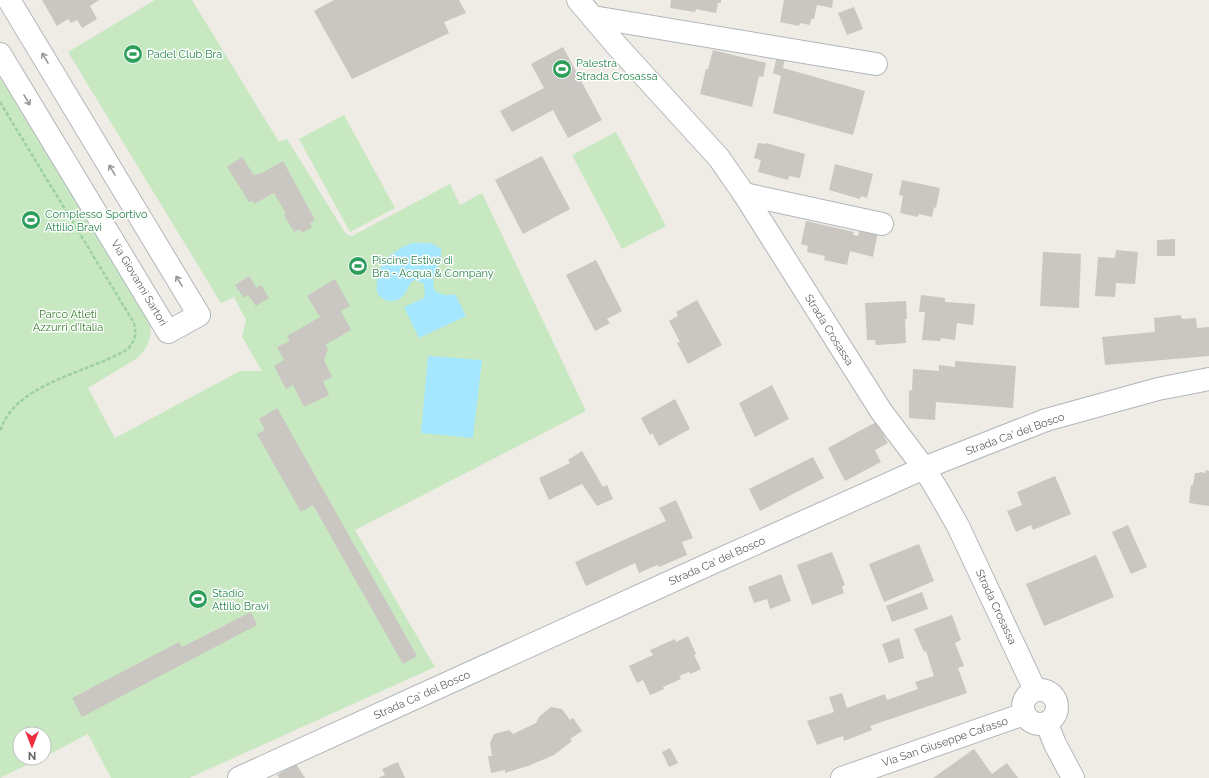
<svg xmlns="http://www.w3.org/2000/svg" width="1209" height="778" font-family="Raleway,sans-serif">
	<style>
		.green { fill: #c7e8c1 }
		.water { fill: #a5e7ff }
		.building { fill: #cac6c1 }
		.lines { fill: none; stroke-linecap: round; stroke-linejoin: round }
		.minor-casing { stroke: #b2b7ba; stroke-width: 24 }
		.path { stroke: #9ed0a4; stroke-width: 2.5; stroke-dasharray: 4 2; stroke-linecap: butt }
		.minor { stroke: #fff; stroke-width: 22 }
		.oneway { stroke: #96999c }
		.labels { text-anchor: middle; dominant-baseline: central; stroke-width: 3; stroke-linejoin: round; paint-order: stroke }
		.leisure-label { font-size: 11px; fill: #27864d; stroke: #fff; text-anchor: start }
		.street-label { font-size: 11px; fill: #5d6266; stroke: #fff }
		.park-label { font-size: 11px; fill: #3a8131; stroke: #fff }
	</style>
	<rect width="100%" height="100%" fill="#efebe5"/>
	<g class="green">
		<polygon points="155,0 192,0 279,142 287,139 346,234 352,236 450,184 460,205 482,193 586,411 355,530 435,667 189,778 111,778 88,734 44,757 44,734 20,734 20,758 41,758 0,778 0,78 149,321 151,334 147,346 139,357 88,388 115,438 240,371 262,371 242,337 246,320 234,297 221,303 68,52"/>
		<polygon points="344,115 395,208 350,232 299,139"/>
		<polygon points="616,132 666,226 622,249 572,155"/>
	</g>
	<g class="water">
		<path d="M 412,243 L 431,243 L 441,249 L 441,259 L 433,278 L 434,290 C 441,295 446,296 455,294 L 466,316 L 419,338 L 404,307 L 424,298 L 425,290 L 423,283 L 414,280 C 407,285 408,292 402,297 C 395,304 380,302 377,291 C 376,289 377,284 377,282 C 378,262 395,249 412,243 Z"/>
		<polygon points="428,356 482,360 473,438 421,433"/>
	</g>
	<g class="building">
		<polygon points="42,0 99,0 90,6 97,19 82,28 77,20 71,23 68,19 57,26"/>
		<polygon points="334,0 459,0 466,13 444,22 449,33 352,79 314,11"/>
		<polygon points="671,0 721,0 721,3 718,3 716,13 696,9 695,12 670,8"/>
		<polygon points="784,0 833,0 832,8 817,5 814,19 811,19 810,25 800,23 799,26 780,22"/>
		<polygon points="854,7 863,29 847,35 838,13"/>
		<polygon points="563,47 602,120 568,138 553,110 512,132 500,111 544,88 531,64"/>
		<polygon points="713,50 766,63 763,77 759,76 752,107 700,94 706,69 708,69"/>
		<polygon points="778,52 786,54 783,68 865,91 853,135 773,113 781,76 773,73"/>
		<polygon points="758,143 766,144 766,143 805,154 800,178 789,176 788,180 758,172 761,160 754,158"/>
		<polygon points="542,156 570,209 523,234 495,180"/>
		<polygon points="242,157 254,175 262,173 283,161 315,220 310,223 312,227 302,233 300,229 294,232 284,215 286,214 274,193 254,204 253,201 249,202 227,167"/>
		<polygon points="835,164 873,174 867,198 861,196 860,199 829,190"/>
		<polygon points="902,180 940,188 936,208 934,207 932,217 919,214 918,217 900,213 903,196 899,195"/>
		<polygon points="806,221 854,232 853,235 858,236 860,228 878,232 873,257 850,251 847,265 824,260 825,256 807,252 808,246 801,244"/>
		<polygon points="1175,239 1175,256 1157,256 1157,240"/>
		<polygon points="1116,250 1138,252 1135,284 1116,283 1115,297 1095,296 1098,257 1115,258"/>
		<polygon points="1043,252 1081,254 1079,308 1040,306"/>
		<polygon points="596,260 622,311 607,319 610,323 595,331 566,275"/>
		<polygon points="249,276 257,288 261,285 269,298 256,306 248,295 244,298 235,285"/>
		<polygon points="335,279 350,306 341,311 351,330 325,345 328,349 324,360 332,377 323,381 329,395 304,407 293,385 286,389 274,366 284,360 277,347 290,341 287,336 320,317 307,296"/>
		<polygon points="921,295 945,298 945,302 975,304 973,325 957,323 955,340 941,338 940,341 922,340 925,312 919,312"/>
		<polygon points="697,300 722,345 688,364 677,343 680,342 669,321 678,316 676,312"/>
		<polygon points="906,301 907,319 905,319 906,343 876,345 875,340 867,340 865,303"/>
		<polygon points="1181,315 1182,319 1196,318 1197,328 1209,327 1209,356 1105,365 1102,337 1155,332 1154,318"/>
		<polygon points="955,361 1016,366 1013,408 936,402 935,420 909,418 909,391 912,390 913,369 939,371 939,365 955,367"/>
		<polygon points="772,385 789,419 755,437 739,403"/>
		<polygon points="675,399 690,429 659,446 652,433 650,435 641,418"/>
		<polygon points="277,408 417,656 403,664 313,505 301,512 257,434 265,430 259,419"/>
		<polygon points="876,422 888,443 875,450 881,462 845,481 828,448"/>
		<polygon points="582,451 603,487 607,485 613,499 597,506 582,484 549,500 539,478 570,463 568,460"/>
		<polygon points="813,457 824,478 760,511 749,489"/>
		<polygon points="1206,470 1209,471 1209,506 1189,503 1191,485 1193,485 1195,473 1199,473 1200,472 1205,473"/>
		<polygon points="1055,476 1071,514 1033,530 1031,525 1016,532 1007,511 1022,505 1017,492"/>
		<polygon points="676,500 693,538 682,542 687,555 659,567 657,565 639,573 635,563 586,586 575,562 666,521 659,508"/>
		<polygon points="1128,525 1147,567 1131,574 1112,532"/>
		<polygon points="919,544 934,581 884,602 869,564"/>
		<polygon points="832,552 845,585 842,586 844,593 812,605 797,565"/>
		<polygon points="1096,555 1114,597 1044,626 1026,584"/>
		<polygon points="781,574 791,601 770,609 767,599 754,603 748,587"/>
		<polygon points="922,592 928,609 892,622 886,606"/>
		<polygon points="251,612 257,625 82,717 72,698 179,642 182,647"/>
		<polygon points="952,615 961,640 955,643 964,666 958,668 967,693 870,726 872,730 844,741 843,736 817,745 807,721 834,712 829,697 842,693 847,708 885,694 887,700 918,689 915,682 934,676 926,651 924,652 914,629"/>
		<polygon points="688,636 696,654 694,655 701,669 690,674 689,672 679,676 681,679 663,687 664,689 650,695 643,680 637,683 629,666 653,655 650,650 675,639 676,642"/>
		<polygon points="899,638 904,658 889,663 882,644"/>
		<polygon points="551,707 562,709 570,720 573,718 582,731 570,739 572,741 554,755 528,766 505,773 505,770 491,773 488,756 492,756 490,743 494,734 509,730 513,734 536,723 539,717"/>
		<polygon points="670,748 678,763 669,767 662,752"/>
		<polygon points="974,749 992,774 1007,763 1018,778 933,778"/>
		<polygon points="398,762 405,778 378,778 385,775 382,769"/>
		<polygon points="296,764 305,778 279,778 277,775"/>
	</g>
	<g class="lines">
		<g class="minor-casing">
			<g id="minor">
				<polyline points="578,0 618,47 719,158 744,194 881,411 924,468 938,491 958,526 1035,690"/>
				<polyline points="593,17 876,64"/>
				<polyline points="0,54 168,332 199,315 9,0"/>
				<polyline points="744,194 882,224"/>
				<circle cx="1040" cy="707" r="17"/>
				<polyline points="1047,724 1055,744 1073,778"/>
				<polyline points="239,778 714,562 924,468 1046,420 1158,389 1209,379"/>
				<polyline points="842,778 1024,714"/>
			</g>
		</g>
		<path class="path" d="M 0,102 L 134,323 C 137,334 135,340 128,349 C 93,370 31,381 8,415 C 4,420 2,426 0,432"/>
		<use href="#minor" class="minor"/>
	</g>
	<defs><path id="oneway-shaft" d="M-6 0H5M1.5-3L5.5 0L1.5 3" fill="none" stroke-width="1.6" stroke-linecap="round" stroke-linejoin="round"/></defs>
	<g class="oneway">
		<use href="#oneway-shaft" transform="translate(45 58) rotate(-121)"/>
		<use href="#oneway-shaft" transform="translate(27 100) rotate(59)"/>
		<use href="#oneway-shaft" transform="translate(112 170) rotate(-121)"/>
		<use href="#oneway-shaft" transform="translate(179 281) rotate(-121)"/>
	</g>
	<defs>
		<g id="stadium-disc" transform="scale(1)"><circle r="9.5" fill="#2e9e5b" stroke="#fff"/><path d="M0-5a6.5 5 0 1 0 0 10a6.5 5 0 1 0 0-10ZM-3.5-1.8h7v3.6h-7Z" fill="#fff"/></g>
	</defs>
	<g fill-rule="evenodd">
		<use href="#stadium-disc" x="133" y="54"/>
		<use href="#stadium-disc" x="562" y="69"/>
		<use href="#stadium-disc" x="31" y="220"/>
		<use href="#stadium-disc" x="358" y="266"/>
		<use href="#stadium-disc" x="198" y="599"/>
	</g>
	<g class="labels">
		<g class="leisure-label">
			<text x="147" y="54">Padel Club Bra</text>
			<text x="576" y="63">Palestra<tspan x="576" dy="13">Strada Crosassa</tspan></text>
			<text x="45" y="214">Complesso Sportivo<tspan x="45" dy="13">Attilio Bravi</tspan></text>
			<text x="372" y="260">Piscine Estive di<tspan x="372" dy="13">Bra - Acqua &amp; Company</tspan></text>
			<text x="212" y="593">Stadio<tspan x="212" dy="13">Attilio Bravi</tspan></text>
		</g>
		<g class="street-label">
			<text transform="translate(139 283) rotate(59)">Via Giovanni Sartori</text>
			<text transform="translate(829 330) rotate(58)">Strada Crosassa</text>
			<text transform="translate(1015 434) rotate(-20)">Strada Ca' del Bosco</text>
			<text transform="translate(717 561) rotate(-24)">Strada Ca' del Bosco</text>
			<text transform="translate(996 607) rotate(65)">Strada Crosassa</text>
			<text transform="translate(422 695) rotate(-24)">Strada Ca' del Bosco</text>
			<text transform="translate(945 742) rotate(-19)">Via San Giuseppe Cafasso</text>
		</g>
		<g class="park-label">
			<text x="68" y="314">Parco Atleti<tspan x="68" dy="13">Azzurri d'Italia</tspan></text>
		</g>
	</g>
	<g transform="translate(32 746) rotate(180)"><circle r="19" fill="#ffffff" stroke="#bec0c2"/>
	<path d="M0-3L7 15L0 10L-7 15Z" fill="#ee2d3e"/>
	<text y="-6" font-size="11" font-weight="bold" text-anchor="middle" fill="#5d6266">N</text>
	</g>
</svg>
